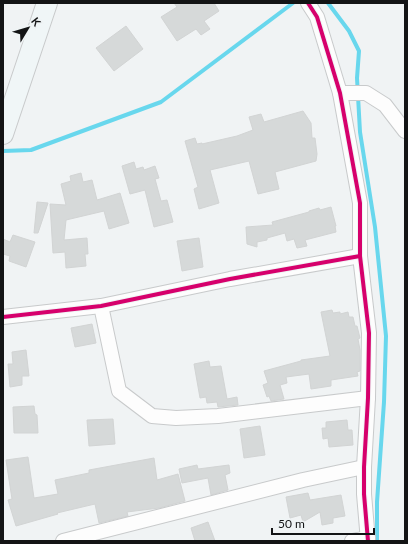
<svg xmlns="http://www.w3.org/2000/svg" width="408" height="544" font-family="Lato,sans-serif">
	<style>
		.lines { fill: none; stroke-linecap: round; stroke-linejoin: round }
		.stream { stroke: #68d7ed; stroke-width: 4 }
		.building { fill: #d6d9d9; stroke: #d2d4d4 }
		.street-casing { stroke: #c8cacb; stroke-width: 16 }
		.secondary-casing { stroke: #c8cacb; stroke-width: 22 }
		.street { stroke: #fdfdfd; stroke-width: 14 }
		.secondary { stroke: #f0f6f7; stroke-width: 20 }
		.cycleway-casing { stroke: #eff4f5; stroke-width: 6 }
		.cycleway { stroke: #d6006c; stroke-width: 4 }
	</style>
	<rect width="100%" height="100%" fill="#f0f3f4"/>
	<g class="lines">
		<g class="stream">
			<polyline points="328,3 349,31 359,51 357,78 360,132 375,227 386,336 384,402 377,502 377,541"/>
			<polyline points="3,151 31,150 161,102 293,3"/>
		</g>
	</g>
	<g class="building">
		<polygon points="174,3 214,3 219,11 204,21 210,29 201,35 196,29 177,41 161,17 177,7"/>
		<polygon points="126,26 143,49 114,71 96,48"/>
		<polygon points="303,111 311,123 312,138 315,138 317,154 316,161 275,172 279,189 258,194 249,161 210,170 219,203 199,209 194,189 198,187 185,141 195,138 197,144 202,143 202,144 237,136 253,130 249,117 261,114 264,122"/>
		<polygon points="134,162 136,169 143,167 144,170 155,166 159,178 155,179 161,201 167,200 173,222 154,227 145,190 130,194 122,166"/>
		<polygon points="81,173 83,182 92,180 97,200 120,193 129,223 109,229 104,211 66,220 64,240 87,238 88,254 85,254 86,266 66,268 65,252 53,253 50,204 66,205 61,184 71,181 70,176"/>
		<polygon points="37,202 48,203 38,233 34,233"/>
		<polygon points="331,207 336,226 335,226 336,232 305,240 307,246 297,248 294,239 287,241 285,233 267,238 267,240 257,242 257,247 247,244 246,227 273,225 272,222 309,212 309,211 319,208 320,210"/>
		<polygon points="13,235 35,242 26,267 9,261 10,256 3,254 3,239 10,242"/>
		<polygon points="199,238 203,267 182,271 177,241"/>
		<polygon points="332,310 333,313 340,312 340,314 348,312 349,317 353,317 355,326 357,326 360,338 358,339 360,350 360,371 357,372 358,376 331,380 331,386 311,389 309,374 286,377 287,383 280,385 284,399 271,401 269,396 267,397 263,385 268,383 264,371 301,361 301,360 330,356 321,312"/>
		<polygon points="92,324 96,343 75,347 71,328"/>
		<polygon points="26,350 29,376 22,376 22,385 10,387 8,364 13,364 12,352"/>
		<polygon points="209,361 210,367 221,366 227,399 237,397 238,405 218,407 217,402 207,403 206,397 200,398 194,364"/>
		<polygon points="34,406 35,414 37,415 38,433 14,433 13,407"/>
		<polygon points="113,419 115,444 89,446 87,420"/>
		<polygon points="347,420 348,430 352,430 353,445 329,447 328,438 323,439 322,428 326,428 326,422"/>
		<polygon points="260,426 265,455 244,458 240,429"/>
		<polygon points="28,457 34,498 58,494 55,480 89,473 89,470 154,458 157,480 178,474 185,501 159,508 127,512 128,516 99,523 95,504 57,513 58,514 16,526 8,500 12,499 6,460"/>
		<polygon points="197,465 198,469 229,465 230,473 225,475 228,490 211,495 208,478 182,483 179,469"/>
		<polygon points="308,493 310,500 341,495 345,516 333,518 333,523 322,525 320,512 303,522 301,515 290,518 286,497"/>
		<polygon points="208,522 215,541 195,541 191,528"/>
	</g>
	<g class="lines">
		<g class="street-casing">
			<g id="street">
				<polyline points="308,3 317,17 340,93 360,203 360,256 369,333 368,398 364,467 364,494 368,541"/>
				<polyline points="340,93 366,93 385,105 405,131"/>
				<polyline points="101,306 119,391 152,416 176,418 218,416 368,398"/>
				<polyline points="3,317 101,306 230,279 360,256"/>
				<polyline points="63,541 303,480 364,467"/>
				<polyline points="352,541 368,538"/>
			</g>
		</g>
		<g class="secondary-casing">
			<polyline id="secondary" points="3,134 47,3"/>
		</g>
		<use href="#street" class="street"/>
		<use href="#secondary" class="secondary"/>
		<g class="cycleway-casing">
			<g id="cycleway">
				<polyline points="308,3 317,17 340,93 360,203 360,256 369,333 368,398 364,467 364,494 368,541"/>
				<polyline points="3,317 101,306 230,279 360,256"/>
			</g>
		</g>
		<use href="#cycleway" class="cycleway"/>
	</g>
	<rect width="408" height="544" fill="none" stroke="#131415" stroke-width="8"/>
	<g transform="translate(28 28) rotate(52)" stroke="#eff4f5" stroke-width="3" paint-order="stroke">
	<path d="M0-3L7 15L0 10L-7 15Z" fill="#131415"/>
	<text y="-6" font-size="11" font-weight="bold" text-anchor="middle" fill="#131415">K</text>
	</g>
	<path d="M272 528v6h102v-6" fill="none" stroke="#131415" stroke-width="2"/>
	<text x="278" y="528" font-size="12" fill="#131415" stroke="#eff4f5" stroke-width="3" paint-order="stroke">50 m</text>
</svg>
